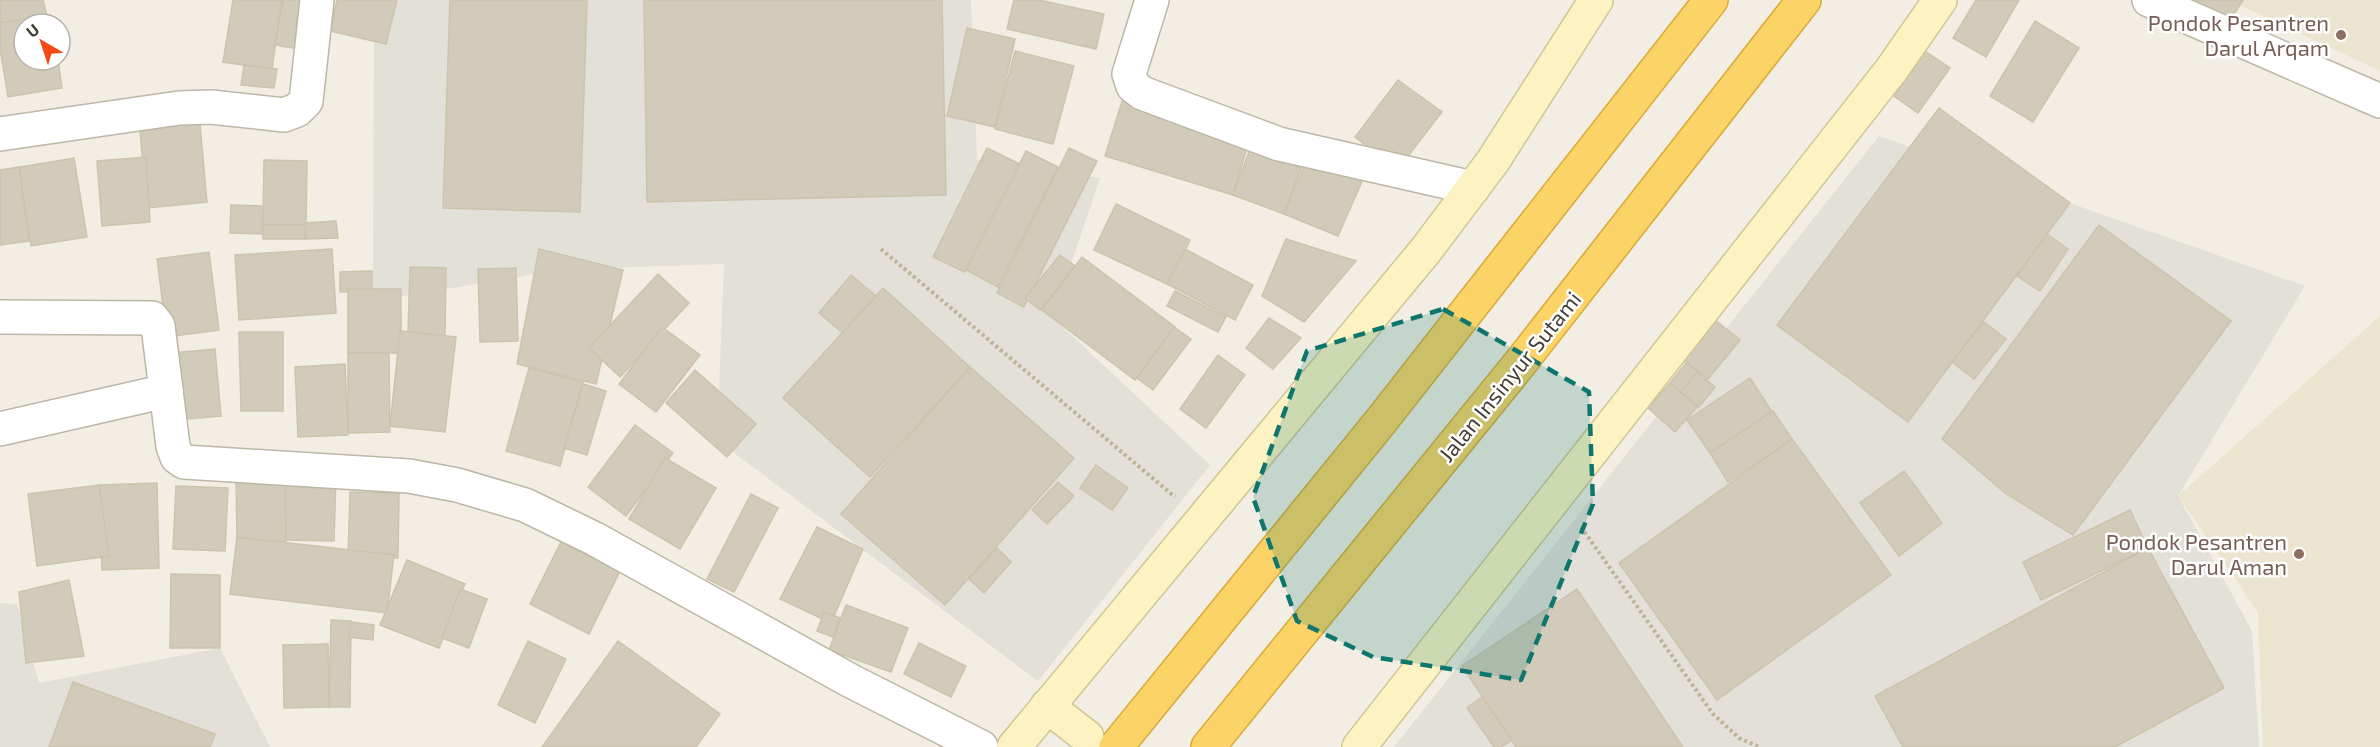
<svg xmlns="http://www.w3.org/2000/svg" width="2380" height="747" font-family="'Exo 2',sans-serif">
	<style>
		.industrial { fill: #e3dfd9 }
		.education { fill: #ebe4ce }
		.building { fill: #d3cbba; stroke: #cdc3ad; stroke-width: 1.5 }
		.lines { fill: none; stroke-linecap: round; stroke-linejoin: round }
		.street-casing { stroke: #bdb7a7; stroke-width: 36 }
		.secondary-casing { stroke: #d1c594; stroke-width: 36 }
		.highway-casing { stroke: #daa836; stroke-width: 36 }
		.path { stroke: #beb398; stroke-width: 4; stroke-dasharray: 3 3; stroke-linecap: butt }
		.street { stroke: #fff; stroke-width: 33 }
		.secondary { stroke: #fdf3c2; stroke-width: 33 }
		.highway { stroke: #fbd366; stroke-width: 33 }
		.marked { fill: #0f766e; fill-opacity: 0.2; stroke: #0f766e; stroke-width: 4.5; stroke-dasharray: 12 8; stroke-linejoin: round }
		.education-dot { fill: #8d6e63; stroke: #fff; stroke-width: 2 }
		.labels { text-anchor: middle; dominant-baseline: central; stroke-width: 5; stroke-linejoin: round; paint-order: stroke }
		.education-label { font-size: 22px; fill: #785e54; stroke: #fff; text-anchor: end }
		.street-label { font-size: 22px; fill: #433e34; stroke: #fff }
	</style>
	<rect width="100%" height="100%" fill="#f2eee4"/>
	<g class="industrial">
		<polygon points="374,0 971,0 977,160 1100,178 1053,318 1210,465 1038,681 717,440 724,264 568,269 373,301"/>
		<polygon points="1879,136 2305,286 2178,496 2252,631 2259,747 1394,747"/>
		<polygon points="0,603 17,604 39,683 220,648 270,747 0,747"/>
	</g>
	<g class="education">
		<polygon points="2229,0 2380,0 2380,72 2376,69"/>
		<polygon points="2380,316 2380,747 2263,747 2258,612 2178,496"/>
	</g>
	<g class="building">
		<polygon points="6,0 43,0 47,16 0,25 0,1"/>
		<polygon points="233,0 282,0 272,69 223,62"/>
		<polygon points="283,0 306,0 298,49 275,45"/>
		<polygon points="337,0 397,0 386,44 330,31"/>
		<polygon points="450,0 587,0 580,212 443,208"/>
		<polygon points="644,0 942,0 946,195 647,202"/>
		<polygon points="1014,0 1039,0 1104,14 1096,49 1007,29"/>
		<polygon points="1976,0 2019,0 1986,57 1953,38"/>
		<polygon points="2188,0 2243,0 2228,24"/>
		<polygon points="50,15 52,24 24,24 24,60 58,60 62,88 8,97 0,48 0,23"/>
		<polygon points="2035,21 2079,48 2033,122 1990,96"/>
		<polygon points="967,28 1015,39 995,127 947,116"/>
		<polygon points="1015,51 1074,66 1053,144 995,129"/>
		<polygon points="1925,51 1950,68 1918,113 1894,96"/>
		<polygon points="244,65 277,69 274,88 241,85"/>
		<polygon points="1398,80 1442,112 1398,169 1355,137"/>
		<polygon points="1124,95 1251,134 1233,195 1105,156"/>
		<polygon points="1939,108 2070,203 1908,422 1777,325"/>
		<polygon points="199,114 207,202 147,208 139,120"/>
		<polygon points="987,148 1020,164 965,272 933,257"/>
		<polygon points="1069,148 1097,161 1024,307 997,293"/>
		<polygon points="1250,149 1301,168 1284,214 1233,195"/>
		<polygon points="1026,151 1058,167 998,287 966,270"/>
		<polygon points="1309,154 1364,177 1338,236 1284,214"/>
		<polygon points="146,157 150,222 102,226 97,161"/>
		<polygon points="74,158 87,237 31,246 19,167"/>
		<polygon points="264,160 307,161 306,225 263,225"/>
		<polygon points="19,167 29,241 0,245 0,170"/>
		<polygon points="1116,204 1190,240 1169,285 1094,250"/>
		<polygon points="231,205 263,206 263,234 230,233"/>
		<polygon points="336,221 338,238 305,239 304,223"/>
		<polygon points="263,225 306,225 305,239 263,239"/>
		<polygon points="2099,225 2231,321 2073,535 2005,493 1942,439"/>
		<polygon points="2047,234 2068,249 2040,291 2017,276"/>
		<polygon points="1286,239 1356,261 1304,322 1262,296"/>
		<polygon points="332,249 336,313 239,320 235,255"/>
		<polygon points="539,249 623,270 596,384 517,364"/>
		<polygon points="1185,249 1253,285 1235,320 1167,284"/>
		<polygon points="209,252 219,330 167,337 157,259"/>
		<polygon points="1060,255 1075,266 1040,310 1025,298"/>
		<polygon points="1082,257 1175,327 1135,380 1042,310"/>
		<polygon points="410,267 446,268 445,336 408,335"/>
		<polygon points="516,268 518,341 480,342 478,269"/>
		<polygon points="372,271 372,291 340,292 340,272"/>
		<polygon points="658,274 689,303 620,377 589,348"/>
		<polygon points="851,275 876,296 844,334 819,313"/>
		<polygon points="883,288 970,367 870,477 783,398"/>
		<rect x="348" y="289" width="53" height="64"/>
		<polygon points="1175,291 1226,317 1218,332 1167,306"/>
		<polygon points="1269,318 1301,338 1273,369 1246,348"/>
		<polygon points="1714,319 1740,340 1708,379 1682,359"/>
		<polygon points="1984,322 2006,339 1974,379 1952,362"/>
		<polygon points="662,327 700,355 656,412 619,384"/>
		<polygon points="1174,327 1191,339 1153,390 1137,378"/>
		<polygon points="400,331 456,337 445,432 390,426"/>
		<polygon points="239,332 283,332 283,411 241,411"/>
		<polygon points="215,349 221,416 177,420 172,353"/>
		<polygon points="348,353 389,353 390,432 348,433"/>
		<polygon points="1218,355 1245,375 1206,428 1180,409"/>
		<polygon points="1686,363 1698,372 1681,392 1670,383"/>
		<polygon points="345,364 348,435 298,437 295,367"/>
		<polygon points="970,367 1074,458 945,605 841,514"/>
		<polygon points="529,368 583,382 560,466 506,451"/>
		<polygon points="695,370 756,424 727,457 666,403"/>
		<polygon points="1697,372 1715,387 1699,407 1681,392"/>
		<polygon points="1750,378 1772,412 1710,453 1687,420"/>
		<polygon points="1670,383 1697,407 1675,432 1648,408"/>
		<polygon points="583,384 606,391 587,455 564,448"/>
		<polygon points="1773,411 1792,439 1728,482 1710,453"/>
		<polygon points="635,425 673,453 626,516 588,487"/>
		<polygon points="1792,439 1891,575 1717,700 1619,563"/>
		<polygon points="665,458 716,488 680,549 629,519"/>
		<polygon points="1096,465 1128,488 1112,510 1080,488"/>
		<polygon points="1904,471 1942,523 1899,556 1860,503"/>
		<polygon points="285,473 336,474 334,541 284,540"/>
		<polygon points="285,474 286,541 237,542 236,475"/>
		<polygon points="1058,482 1074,496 1047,524 1032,510"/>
		<polygon points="157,483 159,568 102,570 99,485"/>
		<polygon points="99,485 109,556 37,566 28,494"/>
		<polygon points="176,486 228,488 225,551 173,549"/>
		<polygon points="350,492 399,493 398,558 348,557"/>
		<polygon points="751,494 778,508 734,592 707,579"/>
		<polygon points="2130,510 2148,548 2041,600 2023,562"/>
		<polygon points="817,527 863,549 831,623 780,599"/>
		<polygon points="237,537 394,555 387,613 230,594"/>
		<polygon points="561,542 620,571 589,634 530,604"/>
		<polygon points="997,548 1011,562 984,593 969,579"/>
		<polygon points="2148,548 2224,688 2115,747 1903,747 1875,696"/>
		<polygon points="407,560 465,584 439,648 380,625"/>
		<polygon points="171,574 220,575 220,648 170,648"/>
		<polygon points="69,580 84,656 26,663 19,592"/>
		<polygon points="460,589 487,599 469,648 442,638"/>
		<polygon points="1577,589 1683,747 1516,747 1462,666"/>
		<polygon points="846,605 908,628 891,672 829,650"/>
		<polygon points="824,612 840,618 833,637 817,631"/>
		<polygon points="331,620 351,621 350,707 329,707"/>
		<polygon points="351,622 374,625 373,640 349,637"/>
		<polygon points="528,641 566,659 535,723 498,705"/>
		<polygon points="618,641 720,714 696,747 542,747"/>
		<polygon points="919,643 966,666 951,697 904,674"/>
		<polygon points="328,644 329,707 284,708 283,645"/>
		<polygon points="73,682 215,734 210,747 49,747"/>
		<polygon points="1482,697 1512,740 1501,747 1494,747 1467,708"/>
	</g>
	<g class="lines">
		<g class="street-casing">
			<g id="street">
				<polyline points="1152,0 1129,74 1133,86 1142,93 1279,144 1473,188"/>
				<polyline points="2149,0 2380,101"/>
				<polyline points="0,134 179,108 211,107 284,115 297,110 306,101 317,0"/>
				<polyline points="0,317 152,318 158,326 173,446 177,457 184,462 409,476 457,485 525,505 595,539 851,681 981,747"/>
				<polyline points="0,429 166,391"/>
			</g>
		</g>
		<g class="secondary-casing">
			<g id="secondary">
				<polyline points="1047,706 1087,737"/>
				<polyline points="1014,747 1426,250 1493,161 1596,0"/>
				<polyline points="1359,747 1892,69 1940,0"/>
			</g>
		</g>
		<g class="highway-casing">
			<g id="highway">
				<polyline points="1116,747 1381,421 1711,0"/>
				<polyline points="1208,747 1521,362 1804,0"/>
			</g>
		</g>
		<g class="path">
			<polyline points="881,249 1175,497"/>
			<polyline points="1581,527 1713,714 1739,738 1760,747"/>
		</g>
		<use href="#street" class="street"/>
		<use href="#secondary" class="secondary"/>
		<use href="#highway" class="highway"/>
	</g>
	<path class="marked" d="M 1443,309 L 1589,392 L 1593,504 L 1521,680 L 1373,657 L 1297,621 L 1253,497 L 1307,351 Z"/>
	<g class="education-dot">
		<circle cx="2341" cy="35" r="6"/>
		<circle cx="2299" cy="554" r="6"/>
	</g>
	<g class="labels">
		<g class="education-label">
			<text x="2329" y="22">Pondok Pesantren<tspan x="2329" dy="25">Darul Arqam</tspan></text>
			<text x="2287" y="541">Pondok Pesantren<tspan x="2287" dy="25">Darul Aman</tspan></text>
		</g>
		<g class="street-label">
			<text transform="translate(1509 376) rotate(-51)">Jalan Insinyur Sutami</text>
		</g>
	</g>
	<g transform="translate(42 42) rotate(321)"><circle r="28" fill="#ffffff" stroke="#b4b2ae" stroke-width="1.5"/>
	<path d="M0-4.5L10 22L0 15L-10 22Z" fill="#f64717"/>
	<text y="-9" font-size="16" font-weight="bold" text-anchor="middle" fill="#433e34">U</text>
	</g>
</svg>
